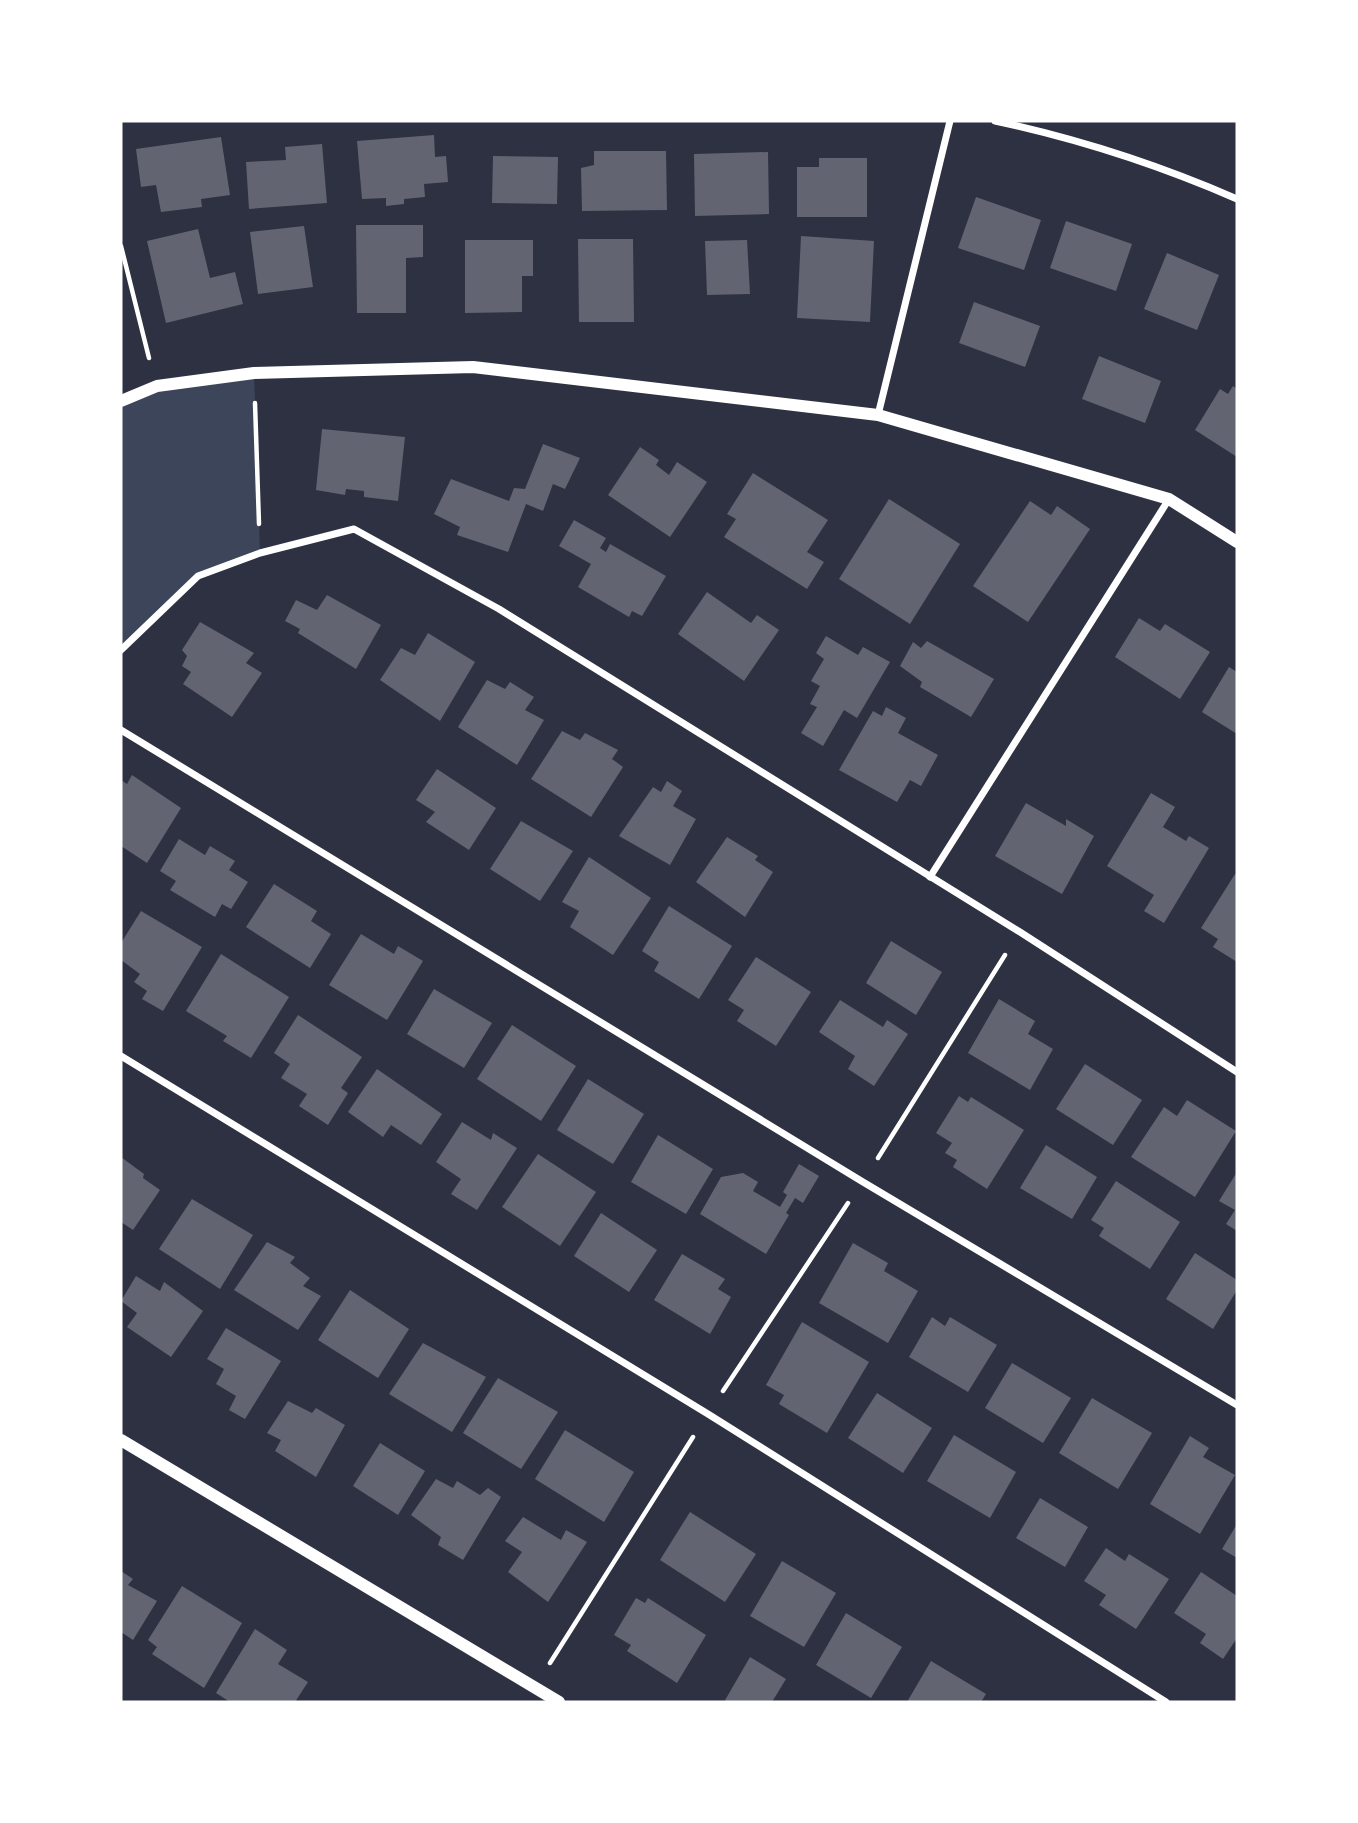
<svg xmlns="http://www.w3.org/2000/svg" width="1358" height="1823" font-family="'Sofia Sans Condensed',sans-serif">
	<style>
		.green { fill: #3c4559 }
		.building { fill: #626471 }
		.lines { fill: none; stroke-linecap: round; stroke-linejoin: round }
		.path { stroke: #fff; stroke-width: 4.5 }
		.minor { stroke: #fff; stroke-width: 7 }
		.tertiary { stroke: #fff; stroke-width: 12 }
	</style>
	<rect width="100%" height="100%" fill="#2d3142"/>
	<polygon class="green" points="254,373 260,552 198,576 121,650 121,401 157,386"/>
	<g class="building">
		<polygon points="434,135 435,157 446,156 448,182 424,184 425,197 404,199 404,204 386,206 386,198 362,199 357,141"/>
		<polygon points="221,137 230,195 201,199 202,207 161,212 156,185 141,187 136,149"/>
		<polygon points="322,144 327,203 249,209 246,162 286,160 285,147"/>
		<polygon points="594,151 666,151 667,210 582,211 581,168 594,165"/>
		<polygon points="768,152 769,214 695,216 694,154"/>
		<polygon points="493,156 558,157 557,204 492,203"/>
		<polygon points="819,158 867,158 867,217 797,217 797,167 819,167"/>
		<polygon points="976,197 1041,220 1024,270 958,248"/>
		<polygon points="1066,221 1132,244 1116,291 1050,268"/>
		<polygon points="356,225 423,225 423,257 406,258 406,313 357,313"/>
		<polygon points="304,226 313,287 258,294 250,232"/>
		<polygon points="198,229 210,278 235,272 243,304 166,323 147,241"/>
		<polygon points="801,236 874,241 870,322 797,318"/>
		<polygon points="578,239 633,239 634,322 579,322"/>
		<polygon points="465,240 533,240 533,276 522,276 522,312 465,313"/>
		<polygon points="747,240 750,294 707,295 705,241"/>
		<polygon points="1167,253 1219,275 1197,330 1144,309"/>
		<polygon points="974,302 1040,326 1025,367 959,343"/>
		<polygon points="1099,356 1161,381 1145,423 1082,399"/>
		<polygon points="1233,386 1237,389 1237,457 1195,430 1220,389 1228,394"/>
		<polygon points="322,429 405,437 398,501 364,497 364,491 346,489 345,495 316,490"/>
		<polygon points="543,444 580,458 565,489 553,484 543,511 526,504 508,552 457,535 460,527 434,514 451,479 509,501 514,488 525,489"/>
		<polygon points="640,447 659,460 656,465 669,475 677,462 707,482 670,537 608,495"/>
		<polygon points="753,473 828,520 807,552 824,562 807,589 724,537 736,519 727,514"/>
		<polygon points="889,499 960,544 910,624 839,579"/>
		<polygon points="1030,501 1051,515 1057,506 1090,529 1028,622 973,586"/>
		<polygon points="574,520 606,538 600,548 606,552 610,544 666,576 642,616 632,611 629,617 578,587 591,564 559,546"/>
		<polygon points="707,592 751,623 757,615 779,630 744,681 678,634"/>
		<polygon points="327,595 381,625 356,669 298,633 300,629 285,621 296,600 317,610"/>
		<polygon points="1139,618 1160,631 1165,624 1210,652 1180,699 1115,657"/>
		<polygon points="200,622 254,653 246,663 262,673 232,717 183,684 191,672 182,666 187,656 182,650"/>
		<polygon points="428,633 475,662 440,721 380,680 401,648 415,655"/>
		<polygon points="826,636 858,655 863,647 890,662 857,718 844,710 823,746 801,733 817,707 810,704 820,686 811,681 824,659 816,653"/>
		<polygon points="927,641 994,679 971,717 920,687 922,682 900,666 913,642 921,648"/>
		<polygon points="1229,667 1237,672 1237,734 1202,712"/>
		<polygon points="487,680 505,689 510,682 534,697 525,710 544,720 517,765 458,727"/>
		<polygon points="886,707 906,718 898,733 938,755 921,786 910,780 897,802 839,770 873,711 882,716"/>
		<polygon points="562,731 580,740 585,733 618,750 612,759 623,767 591,817 531,779"/>
		<polygon points="437,769 496,808 469,850 426,822 435,812 416,800"/>
		<polygon points="132,775 181,808 147,863 121,846 121,780 127,784"/>
		<polygon points="667,781 682,791 673,806 696,819 670,865 619,836 653,787 661,792"/>
		<polygon points="1151,793 1175,807 1163,827 1186,841 1189,836 1209,848 1164,923 1144,911 1154,895 1107,866"/>
		<polygon points="1026,803 1066,826 1066,819 1094,836 1062,894 995,856"/>
		<polygon points="521,821 573,851 540,901 490,869"/>
		<polygon points="727,837 758,856 755,860 773,872 745,917 696,882"/>
		<polygon points="179,839 205,855 210,846 235,861 229,870 248,882 231,909 222,904 215,917 170,890 176,881 160,871"/>
		<polygon points="589,857 651,898 613,955 570,927 579,911 562,902"/>
		<polygon points="1235,874 1237,875 1237,962 1213,947 1218,939 1201,928"/>
		<polygon points="274,884 317,911 311,921 331,934 310,968 246,927"/>
		<polygon points="669,906 732,946 699,999 654,971 659,962 642,951"/>
		<polygon points="141,911 202,947 163,1011 142,999 147,991 134,982 140,974 121,960 121,943"/>
		<polygon points="361,934 394,954 398,946 423,961 387,1020 329,985"/>
		<polygon points="891,941 942,972 916,1015 866,983"/>
		<polygon points="221,954 289,997 251,1058 223,1041 227,1036 186,1011"/>
		<polygon points="756,957 811,992 776,1046 737,1021 744,1010 728,1000"/>
		<polygon points="434,989 492,1023 464,1068 407,1034"/>
		<polygon points="999,999 1035,1021 1028,1034 1053,1049 1030,1090 968,1053"/>
		<polygon points="840,1000 883,1027 887,1020 908,1034 874,1086 848,1069 855,1056 819,1032"/>
		<polygon points="298,1015 362,1057 341,1088 348,1093 328,1125 299,1106 307,1094 281,1078 290,1064 274,1053"/>
		<polygon points="512,1025 576,1066 541,1121 477,1079"/>
		<polygon points="1085,1064 1142,1100 1113,1145 1056,1109"/>
		<polygon points="377,1069 442,1114 421,1145 391,1125 383,1137 348,1112"/>
		<polygon points="588,1079 644,1114 613,1164 557,1130"/>
		<polygon points="959,1096 968,1102 971,1097 1024,1130 987,1189 953,1167 957,1160 945,1153 952,1143 936,1133"/>
		<polygon points="1187,1100 1236,1131 1195,1197 1131,1157 1164,1107 1177,1116"/>
		<polygon points="462,1122 491,1140 493,1133 517,1148 477,1210 451,1194 461,1179 436,1162"/>
		<polygon points="658,1135 713,1169 686,1214 631,1182"/>
		<polygon points="1046,1145 1097,1177 1072,1219 1020,1188"/>
		<polygon points="538,1154 596,1192 560,1246 502,1207"/>
		<polygon points="121,1157 144,1174 143,1178 160,1190 133,1230 121,1222"/>
		<polygon points="799,1164 819,1176 803,1203 795,1198 786,1213 789,1215 766,1254 700,1214 721,1177 743,1173 758,1182 753,1191 780,1207 787,1195 783,1192"/>
		<polygon points="1237,1172 1237,1231 1226,1224 1235,1210 1219,1201"/>
		<polygon points="1116,1181 1180,1222 1150,1269 1099,1236 1104,1228 1091,1220"/>
		<polygon points="192,1199 253,1235 220,1289 159,1249"/>
		<polygon points="601,1213 657,1250 629,1292 574,1256"/>
		<polygon points="267,1242 295,1257 290,1263 310,1278 303,1286 321,1296 298,1330 234,1290"/>
		<polygon points="853,1243 888,1263 884,1271 918,1291 888,1343 819,1303"/>
		<polygon points="1195,1253 1237,1280 1237,1290 1213,1329 1166,1299"/>
		<polygon points="682,1254 725,1279 718,1289 731,1297 710,1334 654,1300"/>
		<polygon points="136,1276 160,1291 164,1282 203,1311 171,1357 127,1327 137,1313 121,1301"/>
		<polygon points="350,1290 409,1329 378,1378 318,1340"/>
		<polygon points="932,1317 945,1326 950,1317 997,1345 968,1392 909,1357"/>
		<polygon points="802,1322 869,1362 827,1433 779,1404 784,1395 766,1385"/>
		<polygon points="226,1328 281,1361 245,1419 229,1410 236,1396 216,1384 224,1369 207,1359"/>
		<polygon points="423,1343 486,1377 452,1432 389,1394"/>
		<polygon points="1012,1363 1071,1398 1043,1443 985,1408"/>
		<polygon points="498,1378 558,1412 521,1469 463,1433"/>
		<polygon points="877,1393 932,1428 903,1473 848,1438"/>
		<polygon points="1092,1398 1152,1433 1118,1489 1059,1453"/>
		<polygon points="288,1401 312,1413 316,1408 345,1425 316,1477 275,1451 281,1440 267,1433"/>
		<polygon points="565,1430 634,1472 604,1522 535,1479"/>
		<polygon points="954,1435 1016,1472 990,1518 927,1481"/>
		<polygon points="1190,1436 1209,1448 1203,1457 1235,1475 1200,1534 1150,1504"/>
		<polygon points="380,1443 425,1471 398,1515 353,1486"/>
		<polygon points="436,1479 453,1488 457,1481 480,1495 488,1488 501,1497 463,1560 438,1545 441,1537 411,1515"/>
		<polygon points="1040,1498 1088,1527 1065,1567 1016,1538"/>
		<polygon points="690,1512 756,1554 725,1602 660,1560"/>
		<polygon points="523,1517 561,1540 566,1530 587,1542 548,1602 508,1572 522,1552 505,1541"/>
		<polygon points="1237,1524 1237,1558 1222,1549"/>
		<polygon points="1106,1548 1125,1561 1129,1554 1169,1579 1136,1629 1099,1605 1106,1595 1084,1581"/>
		<polygon points="782,1561 836,1593 804,1647 750,1616"/>
		<polygon points="121,1571 133,1579 128,1585 157,1601 133,1640 121,1632"/>
		<polygon points="1201,1572 1237,1596 1237,1638 1223,1659 1200,1643 1206,1634 1174,1613"/>
		<polygon points="182,1586 242,1623 204,1688 152,1654 157,1647 148,1640"/>
		<polygon points="636,1598 645,1603 648,1598 706,1635 677,1683 627,1651 631,1645 614,1635"/>
		<polygon points="846,1613 902,1647 871,1698 816,1665"/>
		<polygon points="255,1629 287,1650 278,1664 308,1682 295,1702 230,1702 216,1693"/>
		<polygon points="750,1657 786,1679 772,1702 724,1702"/>
		<polygon points="931,1661 986,1694 981,1702 907,1702"/>
	</g>
	<g class="lines">
		<g class="path">
			<polyline points="121,246 149,358"/>
			<polyline points="255,403 259,524"/>
			<polyline points="878,1158 1005,955"/>
			<polyline points="723,1391 848,1203"/>
			<polyline points="550,1663 693,1437"/>
		</g>
		<g class="minor">
			<path d="M 995,121 C 1079,139 1159,165 1237,199"/>
			<polyline points="878,415 950,121"/>
			<polyline points="121,650 198,576 260,553 354,529 499,609 1020,932 1237,1072"/>
			<polyline points="121,730 863,1182 1237,1405"/>
			<polyline points="930,877 1169,499"/>
			<polyline points="121,1056 708,1414 1166,1702"/>
		</g>
		<g class="tertiary">
			<polyline points="121,401 157,386 254,373 473,367 878,415 1169,499 1237,542"/>
			<polyline points="121,1440 559,1702"/>
		</g>
	</g>
	<rect width="1358" height="1823" fill="none" stroke="#ffffff" stroke-width="245"/>
</svg>
